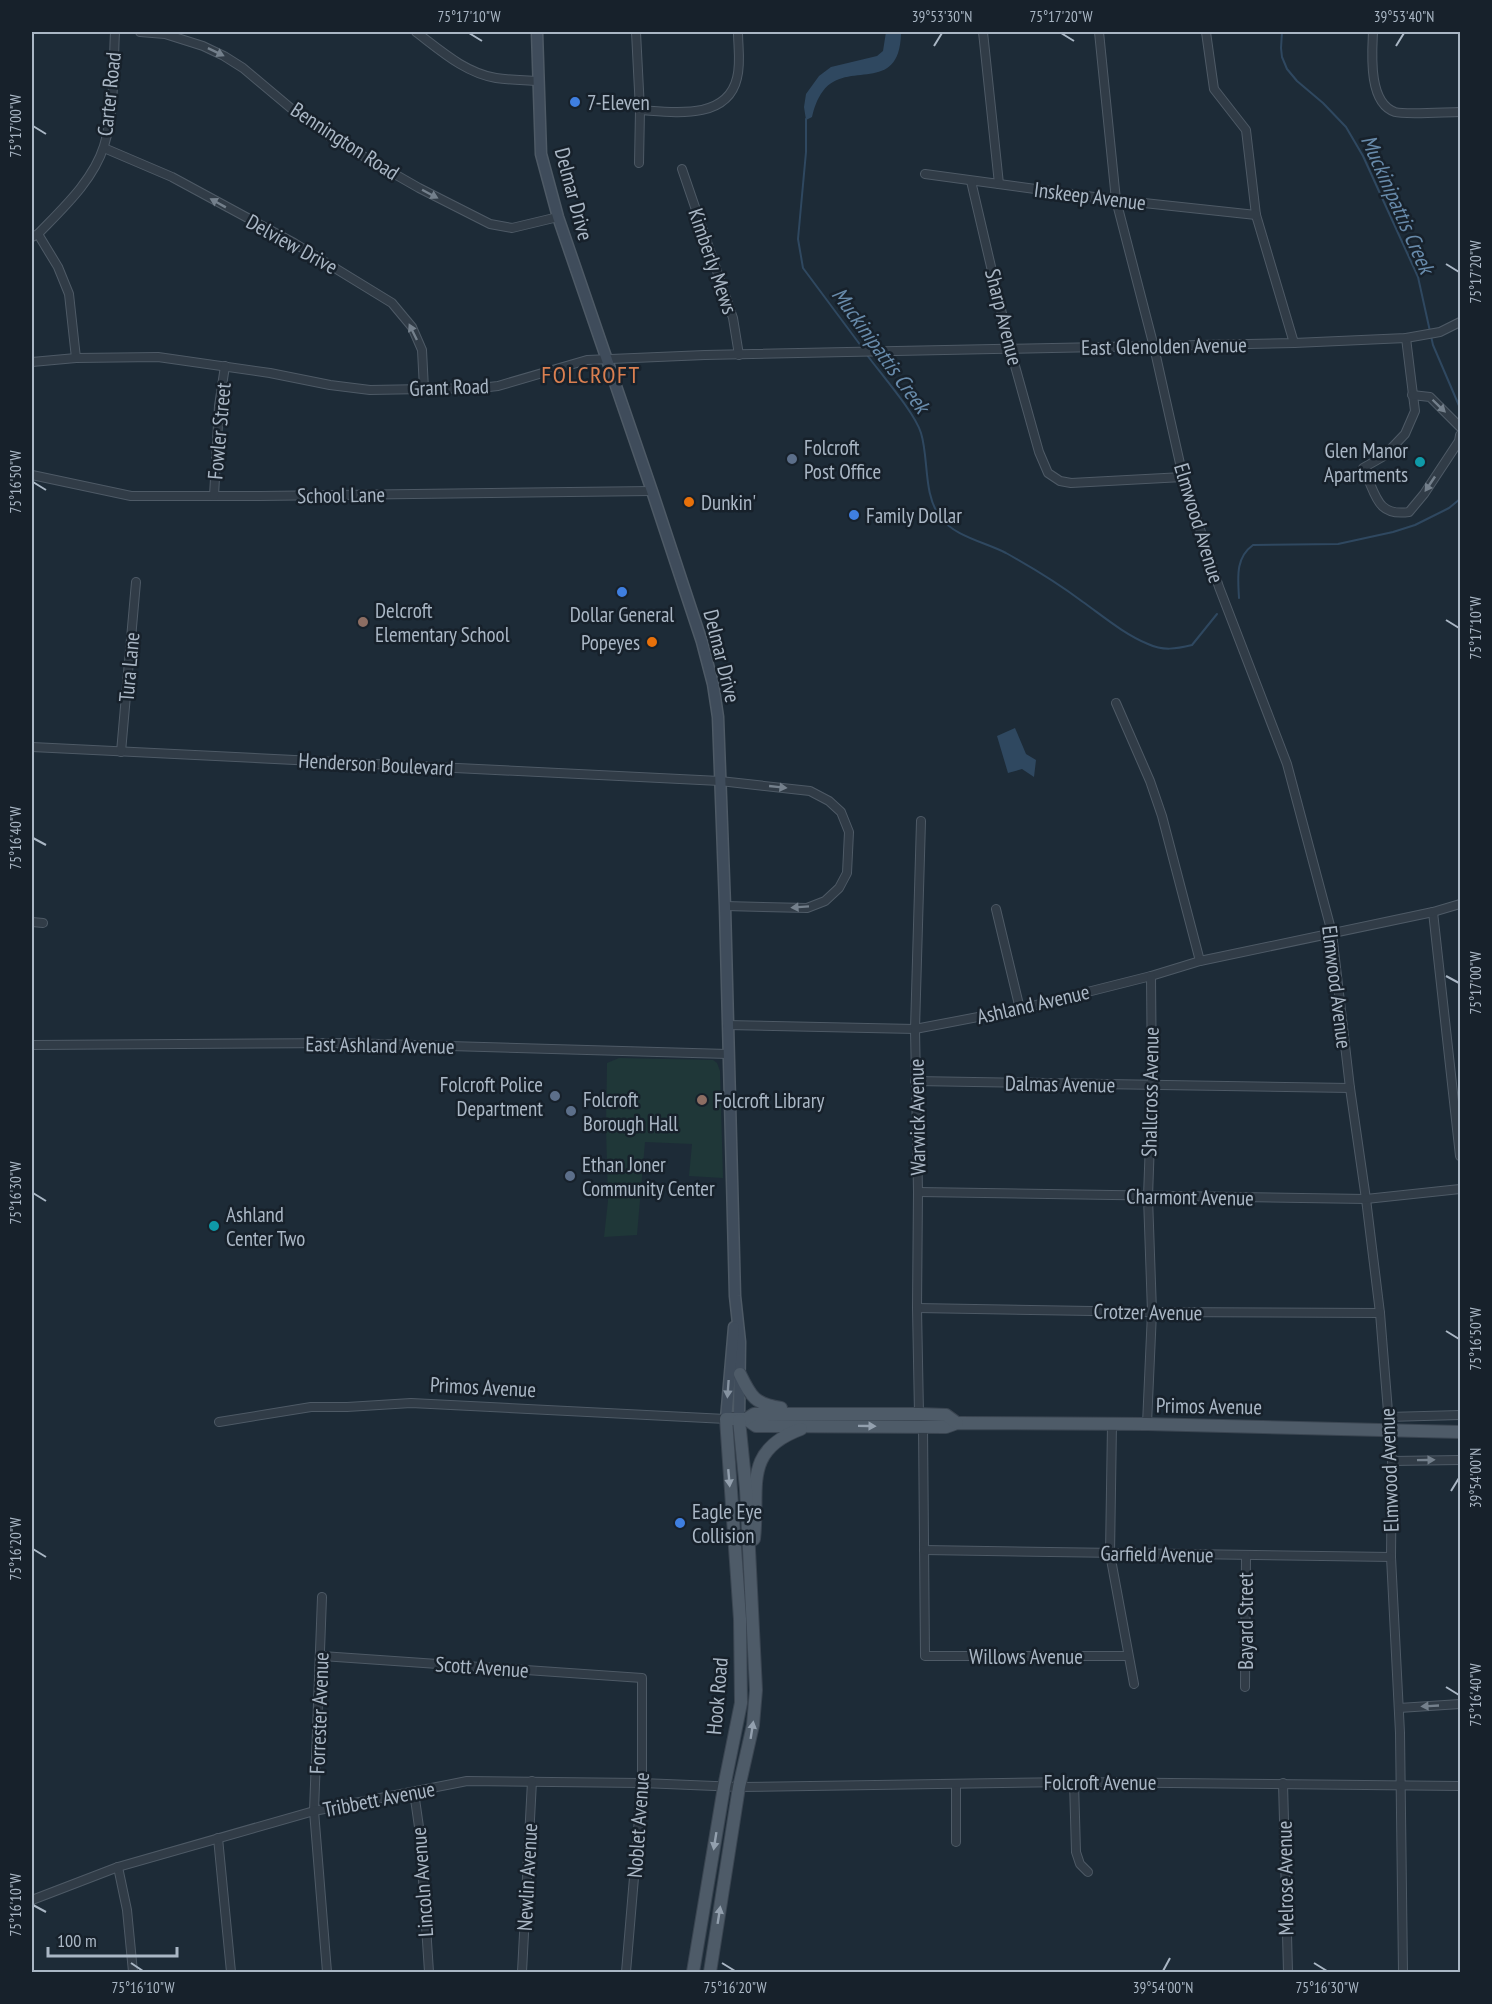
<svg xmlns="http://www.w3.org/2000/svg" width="1492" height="2004" font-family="'PT Sans Narrow',sans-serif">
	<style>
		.green { fill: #1f3738 }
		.water { fill: #2f4860 }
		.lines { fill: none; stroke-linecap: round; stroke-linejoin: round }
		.stream { stroke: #2f4860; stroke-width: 2 }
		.street-casing { stroke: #4e5a66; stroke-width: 10 }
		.secondary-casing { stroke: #4e5a66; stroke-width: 13 }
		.primary-casing { stroke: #3a4551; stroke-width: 14 }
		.street { stroke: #313c47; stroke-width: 8 }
		.secondary { stroke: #3f4c5b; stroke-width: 10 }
		.primary { stroke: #4e5b68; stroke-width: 12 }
		.oneway { fill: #74808c }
		.oneway2 { fill: #8592a0 }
		.oneway3 { fill: #93a0ae }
		.ticks { fill: none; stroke: #aab7c5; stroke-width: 2 }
		.shop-dot { fill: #3f7fe0; stroke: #17212b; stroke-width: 2 }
		.service-dot { fill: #5c6f8a; stroke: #17212b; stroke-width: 2 }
		.culture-dot { fill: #0f9aa8; stroke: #17212b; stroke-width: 2 }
		.food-dot { fill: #e8710a; stroke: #17212b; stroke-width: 2 }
		.education-dot { fill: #8d6e63; stroke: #17212b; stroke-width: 2 }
		.labels { text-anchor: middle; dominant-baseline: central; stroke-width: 5; stroke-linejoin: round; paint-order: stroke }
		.street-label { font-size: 21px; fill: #aab7c5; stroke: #17212b }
		.poi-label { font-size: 21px; fill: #aab7c5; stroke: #17212b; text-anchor: start }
		.water-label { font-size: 22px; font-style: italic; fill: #688bab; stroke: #17212b }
		.quarter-label { font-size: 24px; letter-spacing: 1.5px; fill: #da7f50; stroke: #17212b }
		.neatline { fill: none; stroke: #aab7c5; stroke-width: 2 }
		.ticks-label { font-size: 15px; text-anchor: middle; fill: #aab7c5 }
	</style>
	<rect width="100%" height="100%" fill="#1d2b37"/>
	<polygon class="green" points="619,1058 713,1060 717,1063 720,1071 723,1178 689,1176 692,1144 645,1142 637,1235 604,1237 608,1201 606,1128 607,1063"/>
	<g class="water">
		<path d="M 886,32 L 900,32 L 901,34 C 899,96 847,59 823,91 C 817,99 814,108 812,117 L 806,120 L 804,107 L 806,94 L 819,76 L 831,67 L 877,56 L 883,51 Z"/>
		<polygon points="1015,728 1026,754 1036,760 1034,777 1022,769 1008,773 997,736"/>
	</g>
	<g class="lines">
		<g class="stream">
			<polyline points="1282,32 1281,48 1282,57 1287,69 1297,81 1323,103 1346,127 1363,156 1418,277 1433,345 1460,408"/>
			<polyline points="806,119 806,152 798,239 803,268 864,350"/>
			<path d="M 867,355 C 881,374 915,413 921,433 C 929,459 923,494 940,517 C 955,537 985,542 1006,553 C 1033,568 1059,584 1083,602 C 1104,617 1124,634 1148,644 C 1163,651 1176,649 1192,645 L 1217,614"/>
			<path d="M 1239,598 C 1238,578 1235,558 1253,545 L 1338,544 L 1393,532 L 1415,525 L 1449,508 L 1460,499"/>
		</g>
		<g class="street-casing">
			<g id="street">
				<polyline points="140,32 165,34 203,46 224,56 243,68 293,110 330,137 419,188 490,224 512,228 558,217"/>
				<path d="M 416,32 C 440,50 465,73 496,78 C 510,80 524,80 538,81"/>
				<polyline points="636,32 640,110 639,163"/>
				<polyline points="983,32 999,184"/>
				<polyline points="1099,32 1116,200 1154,347 1183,477 1219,587 1287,764 1332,933 1350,1088 1366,1199 1380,1313 1392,1461 1391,1557 1400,1733 1403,1972"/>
				<polyline points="1206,32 1214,89 1246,130 1256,215 1294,343"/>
				<path d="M 1373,32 C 1372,53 1368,103 1395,112 C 1405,115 1447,112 1460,112"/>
				<path d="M 640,110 C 672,112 727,121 737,78 C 741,64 738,46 738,32"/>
				<polyline points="104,148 172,177 294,243 392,303 412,327 422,350 424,389"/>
				<polyline points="682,169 733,318 739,355"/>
				<polyline points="925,174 1116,200 1256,215"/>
				<polyline points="971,181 1010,348 1039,452 1048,473 1060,481 1071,483 1183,477"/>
				<polyline points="38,234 58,267 69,294 76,358"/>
				<path d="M 32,237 L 38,234 C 62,209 93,181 104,146 C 115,110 113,69 115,32"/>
				<path d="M 1406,338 L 1415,411 L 1405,434 L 1384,456 L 1363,468 C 1376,492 1375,517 1409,512 L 1424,494 L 1459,441 L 1460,435"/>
				<polyline points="32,362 76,358 158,357 270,373 330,385 370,390 480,388 498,386 587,360 705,355 1294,343 1406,338 1440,332 1460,322"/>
				<polyline points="1412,395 1430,397 1460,427"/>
				<polyline points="32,475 131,496 260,496 652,491"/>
				<polyline points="214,496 219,406 225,366"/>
				<polyline points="1116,703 1150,781 1162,816 1200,961"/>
				<polyline points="32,747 720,781 810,791 829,801 841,812 849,832 847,873 839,888 825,901 807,908 725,906"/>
				<polyline points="121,752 136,582"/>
				<polyline points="996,909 1020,1009"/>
				<polyline points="1433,912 1460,1156"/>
				<polyline points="32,922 43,923"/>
				<polyline points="727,1025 915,1029 1020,1009 1151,976 1200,961 1433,912 1460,904"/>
				<polyline points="32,1045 345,1043 728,1054"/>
				<polyline points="915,1081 1350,1088"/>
				<polyline points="918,1192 1366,1199 1460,1189"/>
				<polyline points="917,1308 1152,1312 1380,1313"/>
				<polyline points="919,1414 917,1308 918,1192 915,1029 921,821"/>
				<polyline points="1388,1417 1460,1415"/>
				<polyline points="219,1422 311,1407 347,1407 411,1403 726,1419"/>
				<polyline points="1112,1424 1110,1554 1134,1684"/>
				<polyline points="1147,1424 1152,1312 1148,1197 1152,1085 1151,976"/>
				<polyline points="923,1427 925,1656 1128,1656"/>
				<polyline points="1392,1461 1460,1460"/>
				<polyline points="924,1550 1391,1557"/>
				<polyline points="322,1597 314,1811 327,1972"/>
				<polyline points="322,1656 642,1678 642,1783 626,1972"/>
				<polyline points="1245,1687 1246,1555"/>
				<polyline points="1399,1708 1460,1704"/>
				<polyline points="1074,1782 1076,1852 1080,1864 1088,1872"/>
				<polyline points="1283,1783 1288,1972"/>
				<polyline points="956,1784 956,1842"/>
				<polyline points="414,1792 420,1834 429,1972"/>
				<polyline points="218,1838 231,1972"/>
				<polyline points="118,1867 127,1910 133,1972"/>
				<polyline points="32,1900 118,1867 314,1811 467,1781 642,1783 739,1787 1074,1782 1460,1786"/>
				<polyline points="522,1972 532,1781"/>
			</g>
		</g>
		<g class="secondary-casing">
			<g id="secondary">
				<polyline points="537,32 541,154 558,217 652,491 702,642 713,684 718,717 725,906 735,1296 740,1342 739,1420"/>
				<polyline points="726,1419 734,1327"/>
			</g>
		</g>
		<g class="primary-casing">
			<g id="primary">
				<path d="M 740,1374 C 751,1397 755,1404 781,1408"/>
				<polyline points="746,1419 756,1426 946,1427 957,1423 1147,1424 1460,1432"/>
				<path d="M 754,1539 C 760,1489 741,1451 801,1429"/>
				<polyline points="693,1972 724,1787 741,1703 740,1619 726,1419 746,1419 754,1414 919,1414 946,1415 957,1423"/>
				<polyline points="710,1972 739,1787 753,1725 756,1690 746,1489 739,1420"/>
			</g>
		</g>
		<use href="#street" class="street"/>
		<use href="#secondary" class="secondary"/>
		<use href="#primary" class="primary"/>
	</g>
	<defs><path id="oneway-solid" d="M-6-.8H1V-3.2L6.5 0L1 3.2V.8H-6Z" transform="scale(1.5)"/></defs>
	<g class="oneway">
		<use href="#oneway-solid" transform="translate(216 52) rotate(26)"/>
		<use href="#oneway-solid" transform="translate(430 194) rotate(28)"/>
		<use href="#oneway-solid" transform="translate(218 203) rotate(-151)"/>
		<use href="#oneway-solid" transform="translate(413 332) rotate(-116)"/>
		<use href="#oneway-solid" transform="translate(1439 406) rotate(44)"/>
		<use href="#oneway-solid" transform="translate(1430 484) rotate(124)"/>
		<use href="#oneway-solid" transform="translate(778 787) rotate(6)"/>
		<use href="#oneway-solid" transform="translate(800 907) rotate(176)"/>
		<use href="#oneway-solid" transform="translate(1426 1460) rotate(-1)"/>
		<use href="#oneway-solid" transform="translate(1430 1706) rotate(177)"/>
	</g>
	<use class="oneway2" href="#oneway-solid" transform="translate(728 1389) rotate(94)"/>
	<g class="oneway3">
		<use href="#oneway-solid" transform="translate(867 1426) rotate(1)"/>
		<use href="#oneway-solid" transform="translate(729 1478) rotate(85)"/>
		<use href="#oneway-solid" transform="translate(752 1730) rotate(-81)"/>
		<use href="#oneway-solid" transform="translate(715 1841) rotate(99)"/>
		<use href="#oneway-solid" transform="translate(719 1915) rotate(-81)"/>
	</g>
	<path class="ticks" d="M 469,33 L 482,41M 1061,33 L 1074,41M 934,46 L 942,33M 1396,46 L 1404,33M 33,126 L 46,134M 1446,264 L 1459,272M 33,482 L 46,490M 1446,620 L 1459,628M 33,838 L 46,845M 1446,976 L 1459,983M 33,1193 L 46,1201M 1446,1331 L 1459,1339M 1451,1491 L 1459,1478M 33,1549 L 46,1557M 1446,1687 L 1459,1695M 33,1905 L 46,1912M 131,1963 L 143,1971M 722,1963 L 735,1971M 1314,1963 L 1327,1971M 1163,1971 L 1170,1958"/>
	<g class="shop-dot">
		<circle cx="575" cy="102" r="6"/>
		<circle cx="854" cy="515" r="6"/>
		<circle cx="622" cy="592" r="6"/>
		<circle cx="680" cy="1523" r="6"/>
	</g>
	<g class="service-dot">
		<circle cx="792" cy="459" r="6"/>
		<circle cx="555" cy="1096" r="6"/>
		<circle cx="571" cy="1111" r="6"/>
		<circle cx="570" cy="1176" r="6"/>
	</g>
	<g class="culture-dot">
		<circle cx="1420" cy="462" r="6"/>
		<circle cx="214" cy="1226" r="6"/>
	</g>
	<g class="food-dot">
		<circle cx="689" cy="502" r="6"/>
		<circle cx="652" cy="642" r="6"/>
	</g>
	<g class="education-dot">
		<circle cx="363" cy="622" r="6"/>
		<circle cx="702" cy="1100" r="6"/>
	</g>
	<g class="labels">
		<g class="street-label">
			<text transform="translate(109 94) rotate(-84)">Carter Road</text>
			<text transform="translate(345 141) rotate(33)">Bennington Road</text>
			<text transform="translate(574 194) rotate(75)">Delmar Drive</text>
			<text transform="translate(1090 196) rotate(7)">Inskeep Avenue</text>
			<text transform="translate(292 244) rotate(29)">Delview Drive</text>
			<text transform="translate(713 261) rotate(71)">Kimberly Mews</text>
			<text transform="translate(1004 317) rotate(76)">Sharp Avenue</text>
			<text transform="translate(1164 346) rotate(-1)">East Glenolden Avenue</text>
			<text transform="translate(449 387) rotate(-2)">Grant Road</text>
			<text transform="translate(219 431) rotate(-85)">Fowler Street</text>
			<text transform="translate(341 495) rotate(-1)">School Lane</text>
			<text transform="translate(1199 523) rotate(73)">Elmwood Avenue</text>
			<text transform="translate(722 656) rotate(76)">Delmar Drive</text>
			<text transform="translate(129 667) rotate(-85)">Tura Lane</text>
			<text transform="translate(376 764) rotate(3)">Henderson Boulevard</text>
			<text transform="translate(1337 987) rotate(83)">Elmwood Avenue</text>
			<text transform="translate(1033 1004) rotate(-13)">Ashland Avenue</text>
			<text transform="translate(380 1045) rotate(1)">East Ashland Avenue</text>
			<text transform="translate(1060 1084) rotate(1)">Dalmas Avenue</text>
			<text transform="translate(1150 1092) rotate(-89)">Shallcross Avenue</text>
			<text transform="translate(917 1117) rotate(-91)">Warwick Avenue</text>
			<text transform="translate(1190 1197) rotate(1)">Charmont Avenue</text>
			<text transform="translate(1148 1312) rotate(1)">Crotzer Avenue</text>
			<text transform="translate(483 1387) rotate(3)">Primos Avenue</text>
			<text transform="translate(1209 1406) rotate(1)">Primos Avenue</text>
			<text transform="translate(1389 1470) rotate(-92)">Elmwood Avenue</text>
			<text transform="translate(1157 1554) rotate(1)">Garfield Avenue</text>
			<text transform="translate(1245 1621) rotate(-90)">Bayard Street</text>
			<text x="1026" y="1656">Willows Avenue</text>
			<text transform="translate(482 1667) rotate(4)">Scott Avenue</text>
			<text transform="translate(717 1696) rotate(-85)">Hook Road</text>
			<text transform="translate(319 1713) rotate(-88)">Forrester Avenue</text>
			<text x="1100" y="1782">Folcroft Avenue</text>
			<text transform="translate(379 1799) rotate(-11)">Tribbett Avenue</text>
			<text transform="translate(638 1825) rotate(-86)">Noblet Avenue</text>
			<text transform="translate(527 1877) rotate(-87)">Newlin Avenue</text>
			<text transform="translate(1285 1878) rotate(-91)">Melrose Avenue</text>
			<text transform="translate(422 1882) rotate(-94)">Lincoln Avenue</text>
		</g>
		<g class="poi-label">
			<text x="587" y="102">7-Eleven</text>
			<text x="804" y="447">Folcroft<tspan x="804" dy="24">Post Office</tspan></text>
			<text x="1408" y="450" text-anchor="end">Glen Manor<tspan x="1408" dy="24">Apartments</tspan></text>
			<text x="701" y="502">Dunkin'</text>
			<text x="866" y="515">Family Dollar</text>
			<text x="375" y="610">Delcroft<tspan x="375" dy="24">Elementary School</tspan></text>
			<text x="622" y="614" text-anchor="middle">Dollar General</text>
			<text x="640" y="642" text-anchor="end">Popeyes</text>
			<text x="543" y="1084" text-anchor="end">Folcroft Police<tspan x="543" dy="24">Department</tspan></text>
			<text x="583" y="1099">Folcroft<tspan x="583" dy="24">Borough Hall</tspan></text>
			<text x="714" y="1100">Folcroft Library</text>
			<text x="582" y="1164">Ethan Joner<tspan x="582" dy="24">Community Center</tspan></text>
			<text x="226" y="1214">Ashland<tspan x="226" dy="24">Center Two</tspan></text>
			<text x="692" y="1511">Eagle Eye<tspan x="692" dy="24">Collision</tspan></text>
		</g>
		<g class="water-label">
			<text transform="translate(1398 204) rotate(66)">Muckinipattis Creek</text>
			<text transform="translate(881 350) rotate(54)">Muckinipattis Creek</text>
		</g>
		<g class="quarter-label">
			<text x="591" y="374">FOLCROFT</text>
		</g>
	</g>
	<rect width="1492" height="2004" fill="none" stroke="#17212b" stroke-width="66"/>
	<path d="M48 1947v9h129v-9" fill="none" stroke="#aab7c5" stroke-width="3"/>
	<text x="57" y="1947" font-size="18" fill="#aab7c5" stroke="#17212b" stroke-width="4.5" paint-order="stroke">100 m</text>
	<rect x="33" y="33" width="1426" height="1938" class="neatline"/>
	<g class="ticks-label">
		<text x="469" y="22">75°17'10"W</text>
		<text x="942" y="22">39°53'30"N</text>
		<text x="1061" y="22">75°17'20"W</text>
		<text x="1404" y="22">39°53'40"N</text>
		<text transform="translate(16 126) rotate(-90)" y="5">75°17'00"W</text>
		<text transform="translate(1476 272) rotate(-90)" y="5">75°17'20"W</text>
		<text transform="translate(16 482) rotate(-90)" y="5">75°16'50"W</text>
		<text transform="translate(1476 628) rotate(-90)" y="5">75°17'10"W</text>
		<text transform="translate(16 838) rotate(-90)" y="5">75°16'40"W</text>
		<text transform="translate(1476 983) rotate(-90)" y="5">75°17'00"W</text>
		<text transform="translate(16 1193) rotate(-90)" y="5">75°16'30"W</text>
		<text transform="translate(1476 1339) rotate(-90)" y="5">75°16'50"W</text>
		<text transform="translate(1476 1478) rotate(-90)" y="5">39°54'00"N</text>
		<text transform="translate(16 1549) rotate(-90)" y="5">75°16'20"W</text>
		<text transform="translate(1476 1695) rotate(-90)" y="5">75°16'40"W</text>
		<text transform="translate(16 1905) rotate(-90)" y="5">75°16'10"W</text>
		<text x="143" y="1993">75°16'10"W</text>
		<text x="735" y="1993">75°16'20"W</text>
		<text x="1163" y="1993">39°54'00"N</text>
		<text x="1327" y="1993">75°16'30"W</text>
	</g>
</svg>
